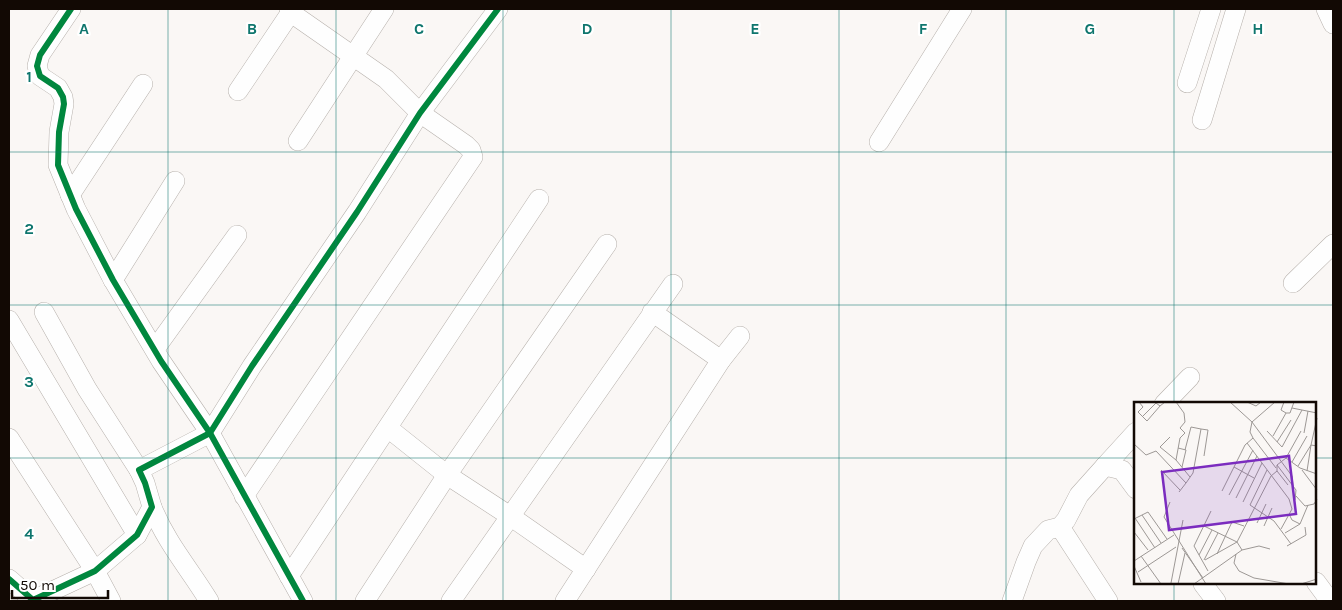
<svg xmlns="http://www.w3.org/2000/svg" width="1342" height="610" font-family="Karla,sans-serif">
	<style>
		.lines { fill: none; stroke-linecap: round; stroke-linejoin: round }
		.minor-casing { stroke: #b6b0ab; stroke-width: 20 }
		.minor { stroke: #fefefe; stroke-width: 19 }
		.cycleway-casing { stroke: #fff; stroke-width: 9 }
		.cycleway { stroke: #00873e; stroke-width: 6 }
		.grid { fill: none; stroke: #0f766e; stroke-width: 1; stroke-opacity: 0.55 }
		.inset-road { fill: none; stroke: #9d9895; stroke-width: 1 }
		.view { fill: #7b2cbf; fill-opacity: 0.15; stroke: #7b2cbf; stroke-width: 2.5 }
		.inset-edge { fill: none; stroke: #120904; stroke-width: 2.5 }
		.grid-label { font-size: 16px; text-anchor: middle; font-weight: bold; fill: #0f766e; stroke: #fff; stroke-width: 4.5; stroke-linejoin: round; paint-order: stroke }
	</style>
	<rect width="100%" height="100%" fill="#faf7f5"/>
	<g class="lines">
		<g class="minor-casing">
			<g id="minor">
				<polyline points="71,9 40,55 37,66 40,76 58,88 63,97 64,104 59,132 58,165 76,209 113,280 161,361 210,433 303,601"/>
				<polyline points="1326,9 1333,24"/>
				<polyline points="1187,83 1211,9"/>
				<polyline points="238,91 293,9"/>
				<polyline points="1202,120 1236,9"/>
				<polyline points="298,141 384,9"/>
				<polyline points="879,142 962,9"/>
				<polyline points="70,195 143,84"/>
				<polyline points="113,280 175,181"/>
				<polyline points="1293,283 1333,244"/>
				<polyline points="44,312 87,389 139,470"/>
				<polyline points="652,312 721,360"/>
				<polyline points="9,320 137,535"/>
				<polyline points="155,349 237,235"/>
				<polyline points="1164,404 1190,377"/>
				<polyline points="388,428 447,475 510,516 586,569"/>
				<polyline points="1136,432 1105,466 1122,470 1136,489"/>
				<polyline points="9,438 95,571 111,601"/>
				<polyline points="244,496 473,157 471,150 466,145 420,113 386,79 297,17 289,9"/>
				<path d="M 152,507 C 167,544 189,568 209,601"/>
				<polyline points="1060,527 1108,601"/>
				<polyline points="289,576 539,199"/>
				<polyline points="9,579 33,600 95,571 137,535 152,507 145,483 139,470 210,433 252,366 357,212 420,113 498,9"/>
				<polyline points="1316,582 1330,601"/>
				<polyline points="1203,584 1216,601"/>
				<polyline points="365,601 447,475 607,244"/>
				<polyline points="451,601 673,284"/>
				<polyline points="565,601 721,360 740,336"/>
				<polyline points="1012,601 1026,562 1033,546 1048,530 1060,527 1066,520 1079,495 1105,466"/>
			</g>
		</g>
		<use href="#minor" class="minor"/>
		<g class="cycleway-casing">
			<g id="cycleway">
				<polyline points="71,9 40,55 37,66 40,76 58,88 63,97 64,104 59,132 58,165 76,209 113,280 161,361 210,433 303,601"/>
				<polyline points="9,579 33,600 95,571 137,535 152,507 145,483 139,470 210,433 252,366 357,212 420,113 498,9"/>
			</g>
		</g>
		<use href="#cycleway" class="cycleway"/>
	</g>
	<path class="grid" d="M 168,9 L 168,601M 336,9 L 336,601M 503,9 L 503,601M 671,9 L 671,601M 839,9 L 839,601M 1006,9 L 1006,601M 1174,9 L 1174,404M 9,152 L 1333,152M 9,305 L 1333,305M 9,458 L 1136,458M 1316,458 L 1333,458M 1174,584 L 1174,601"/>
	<g transform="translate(1134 402)">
		<rect width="182" height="182" fill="#faf7f5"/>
		<path class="inset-road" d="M 5,0 L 9,5 L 4,10 L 13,19 L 26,4M 42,0 L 50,11 L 51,20 L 46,26 L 51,31 L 46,36 L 42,58 L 56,75M 96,0 L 118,20 L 158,74 L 159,84M 113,0 L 122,4 L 127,0M 158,6 L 183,11M 152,11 L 156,11 L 160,0M 8,15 L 22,1 L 26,4 L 31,0M 67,27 L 74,28 L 70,54M 133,29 L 148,45 L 168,8M 170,31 L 174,9M 139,34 L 152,11 L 147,8 L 150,0M 36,35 L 26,45 L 42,58M 119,36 L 142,66M 143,40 L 157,18M 113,41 L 155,97 L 158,107 L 147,127M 0,42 L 12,53 L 22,49 L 52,81 L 45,90M 44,46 L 52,48 L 48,65M 51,48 L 57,25 L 67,27 L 59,71 L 52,81M 152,56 L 167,29M 158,60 L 173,34M 143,63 L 162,88 L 161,98M 164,64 L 177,43 L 183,16M 100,65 L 120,76M 27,68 L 46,88M 133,68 L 116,103 L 140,119 L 157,142M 168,68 L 183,88M 143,69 L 154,83M 173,69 L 177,43 L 183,44M 88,89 L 111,43 L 119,36 L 116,30 L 118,20 L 141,0M 95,93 L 119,48M 162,94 L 171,104 L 180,102 L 183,97M 102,96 L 123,54M 36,100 L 30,115 L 72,182M 109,100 L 128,61M 155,112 L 158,118 L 166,122 L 174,103M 8,113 L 27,141M 1,116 L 21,146M 0,117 L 14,110 L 33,137M 123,121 L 132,102M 70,124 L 103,140M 130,124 L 138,106M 0,130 L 14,148M 151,131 L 166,122M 153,144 L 172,133 L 171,125M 48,146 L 69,176M 136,147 L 125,144 L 108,148 L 103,140 L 137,74 L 143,69 L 143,63 L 152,56 L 166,66 L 183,72M 83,152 L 98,120 L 110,124M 102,152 L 100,161 L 105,169 L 120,176 L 155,182M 65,153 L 78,128M 7,154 L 27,182M 70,158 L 84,131M 71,158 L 103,140M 0,159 L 40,133M 0,164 L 7,180M 74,169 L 60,144 L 77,109M 4,170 L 42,145M 37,181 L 49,118M 44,182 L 51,151M 60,182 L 108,148M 167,182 L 183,177"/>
		<path class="view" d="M 155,54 L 162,112 L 35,128 L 28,70 Z"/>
		<rect width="182" height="182" class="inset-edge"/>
	</g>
	<g class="grid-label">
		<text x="84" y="34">A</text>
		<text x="252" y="34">B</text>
		<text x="419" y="34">C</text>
		<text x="587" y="34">D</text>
		<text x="755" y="34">E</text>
		<text x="923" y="34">F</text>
		<text x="1090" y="34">G</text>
		<text x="1258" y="34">H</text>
		<text x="29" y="82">1</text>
		<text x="29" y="234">2</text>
		<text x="29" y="387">3</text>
		<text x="29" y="539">4</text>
	</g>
	<rect width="1342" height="610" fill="none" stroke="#120904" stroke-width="20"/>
	<path d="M12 590v8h96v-8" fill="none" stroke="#120904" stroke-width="2.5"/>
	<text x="20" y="590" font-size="15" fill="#120904" stroke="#ffffff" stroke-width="4" paint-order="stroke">50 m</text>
</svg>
